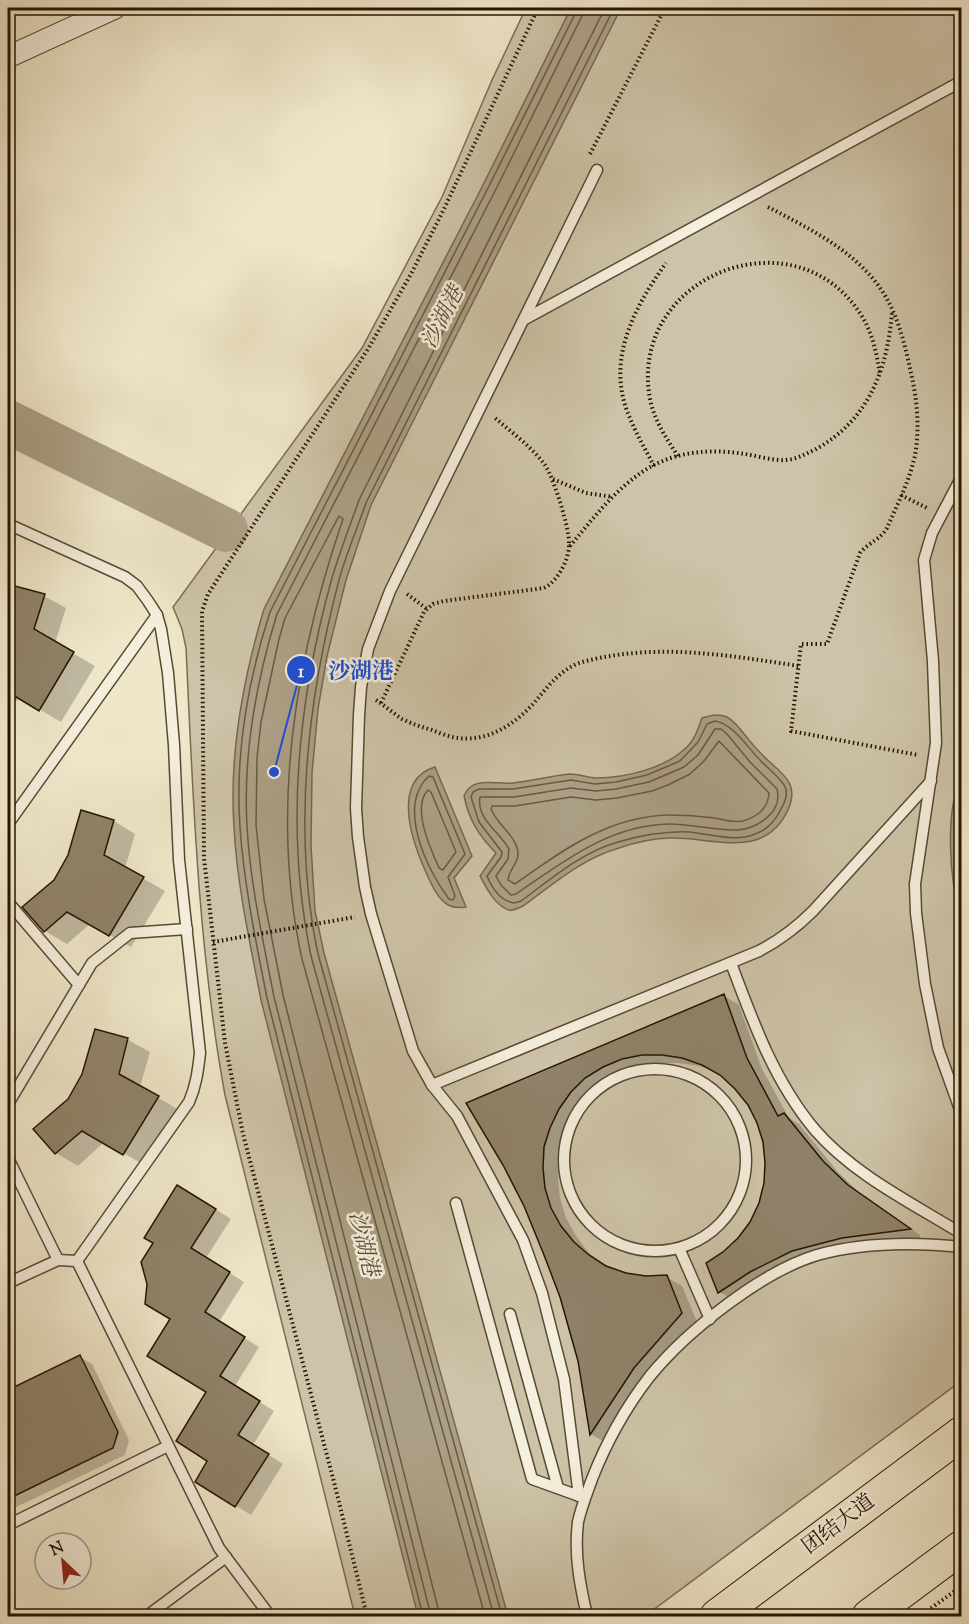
<svg xmlns="http://www.w3.org/2000/svg" width="969" height="1624" font-family="'Sorts Mill Goudy','Noto Serif SC',serif">
	<style>
		.green { fill: #cdc3a8; stroke: #7a6c54; stroke-width: 1.5 }
		.water { fill: #ab9f85; stroke: #766750; stroke-width: 1.5 }
		.shadow { fill: #0003 }
		.lines { fill: none; stroke-linecap: round; stroke-linejoin: round }
		.shore { stroke: #685a42; stroke-width: 1.5 }
		.river { stroke: #ab9f85; stroke-width: 44 }
		.building { fill: #8f8269; stroke: #261400; stroke-width: 1.5 }
		.service-casing { stroke: #584932; stroke-width: 13 }
		.minor-casing { stroke: #584932; stroke-width: 23 }
		.primary-casing { stroke: #261400; stroke-width: 35 }
		.path { stroke: #261400; stroke-width: 4; stroke-dasharray: 1.5 3; stroke-linecap: butt }
		.service { stroke: #f5efdd; stroke-width: 10 }
		.minor { stroke: #f5efdd; stroke-width: 21 }
		.primary { stroke: #efe7ca; stroke-width: 33 }
		.labels { text-anchor: middle; dominant-baseline: central; stroke-width: 5; stroke-linejoin: round; paint-order: stroke }
		.street-label { font-size: 21px; fill: #261400; stroke: #f5efdd }
		.water-label { font-size: 22px; font-style: italic; fill: #5b4c35; stroke: #f5efdd }
		.leader { fill: none; stroke: #1d4ed8; stroke-width: 2 }
		.callout-dot { fill: #1d4ed8; stroke: #f5efdd; stroke-width: 2 }
		.mark-label { font-size: 18px; text-anchor: middle; font-weight: bold; fill: #fff }
		.callout-label { font-size: 22px; text-anchor: middle; font-weight: bold; fill: #1d4ed8; stroke: #f5efdd; stroke-width: 5; stroke-linejoin: round; paint-order: stroke }
	</style>
	<rect width="100%" height="100%" fill="#efe7ca"/>
	<filter id="stains"><feTurbulence type="fractalNoise" baseFrequency=".00333" numOctaves="4"/><feColorMatrix values="0 0 0 0 .2 0 0 0 0 .09 0 0 0 0 .02 0 0 0 .5 -.17"/></filter>
	<radialGradient id="worn" r=".72"><stop offset=".6" stop-color="#630" stop-opacity="0"/><stop offset="1" stop-color="#630" stop-opacity=".3"/></radialGradient>
	<path class="green" d="M 526,8 L 961,8 L 961,1381 L 645,1616 L 355,1616 L 225,1095 C 198,948 193,797 186,648 L 182,629 L 173,607 L 362,348 L 442,197 L 492,80 Z"/>
	<g class="water">
		<path d="M 571,8 L 621,8 L 371,505 L 346,580 L 327,656 L 318,709 L 312,773 L 311,846 L 315,911 L 324,953 L 508,1616 L 418,1616 L 261,1000 C 250,943 237,885 234,827 C 229,754 243,679 264,609 L 482,187 Z"/>
		<path d="M 714,715 C 718,715 723,715 727,717 C 737,723 742,732 749,740 C 756,749 763,756 771,763 C 788,778 798,787 788,810 C 764,861 714,837 670,838 C 652,838 633,843 616,849 C 582,859 552,885 523,906 C 519,908 513,911 509,910 C 495,906 486,887 480,876 L 496,853 C 479,836 469,820 464,796 C 472,775 496,785 513,783 C 532,781 550,776 569,774 C 578,774 587,777 596,778 C 626,778 666,768 687,747 C 695,739 698,729 702,718 Z"/>
		<path d="M 435,767 L 472,856 L 454,878 L 466,907 C 460,908 454,908 448,905 C 437,899 430,881 425,870 C 412,841 391,780 435,767 Z"/>
		<path d="M 961,775 L 961,918 C 949,879 945,814 961,775 Z"/>
	</g>
	<g class="shadow">
		<polygon points="12,586 44,596 66,608 55,643 95,666 61,722 20,698 8,709 8,602"/>
		<polygon points="114,821 135,834 125,868 165,891 131,947 90,924 67,944 45,931 55,881"/>
		<polygon points="724,996 739,1005 762,1069 789,1118 799,1124 838,1172 863,1196 920,1235 920,1238 859,1246 808,1260 735,1300 719,1292 724,1254 739,1239 751,1222 760,1203 765,1183 765,1142 759,1122 749,1104 736,1088 719,1073 699,1066 679,1063 658,1063 638,1068 619,1075 601,1087 586,1101 574,1118 565,1137 560,1157 558,1178 560,1198 566,1218 576,1236 589,1253 605,1266 626,1274 646,1277 666,1277 682,1286 697,1322 649,1376 606,1443 591,1434 579,1361 562,1297 526,1205 504,1164 468,1104"/>
		<polygon points="96,1031 128,1040 150,1052 140,1087 179,1110 146,1166 104,1142 78,1166 56,1153 69,1100 84,1074"/>
		<polygon points="193,1195 231,1219 206,1258 244,1282 219,1322 259,1347 235,1386 274,1411 253,1445 283,1464 251,1515 197,1482 209,1460 208,1392 172,1319"/>
		<polygon points="8,1236 15,1252 8,1256"/>
		<polygon points="80,1357 92,1364 129,1440 125,1455 8,1511 8,1392"/>
	</g>
	<g class="lines">
		<g class="shore">
			<path d="M 715,721 C 735,724 750,752 765,765 C 772,772 783,780 786,789 C 787,795 785,802 782,807 C 774,824 764,833 745,837 C 728,840 708,834 690,832 C 666,831 642,835 618,842 C 582,852 551,879 521,901 L 514,903 C 501,901 492,888 487,876 L 501,857 L 502,852 L 479,822 L 471,797 L 473,792 L 479,789 L 513,789 L 571,780 L 595,784 L 616,782 L 647,775 L 680,761 L 698,742 L 707,724 Z"/>
			<path d="M 715,729 L 721,729 L 727,734 L 750,762 L 777,789 C 783,812 758,828 738,830 C 716,831 692,824 669,824 C 609,825 563,862 516,894 L 511,895 L 501,885 L 496,876 L 508,859 L 509,849 C 500,832 476,819 480,797 L 514,797 L 571,788 L 596,791 L 616,789 L 649,782 L 684,767 L 698,755 Z"/>
			<path d="M 719,741 L 769,793 C 768,808 757,817 743,821 C 733,823 724,820 715,818 C 700,816 684,815 669,815 C 609,816 561,851 515,884 L 508,880 C 508,871 518,864 518,854 C 518,837 497,825 491,809 L 492,806 L 515,806 L 571,797 L 596,800 L 617,798 L 652,791 L 668,785 L 690,774 L 704,761 Z"/>
			<path d="M 429,776 L 433,777 L 465,854 L 448,877 L 455,896 L 453,900 L 449,899 C 427,870 396,806 429,776 Z"/>
			<path d="M 428,790 L 431,792 L 456,852 L 443,870 L 439,868 C 431,850 411,807 428,790 Z"/>
			<path d="M 962,800 C 956,832 957,862 962,894"/>
			<path d="M 423,1616 L 267,998 C 256,942 244,885 240,827 C 235,755 248,680 270,612 L 487,190 L 576,12 L 576,8"/>
			<path d="M 431,1616 L 274,997 C 263,940 250,883 247,826 C 243,755 256,682 277,614 L 494,193 L 582,16 L 584,8"/>
			<path d="M 440,1616 L 283,995 L 264,899 L 256,825 L 257,758 L 261,722 L 279,639 L 285,618 L 339,516 L 343,519 C 295,659 270,813 302,959 L 485,1616"/>
			<path d="M 494,1616 L 311,956 C 285,831 298,700 332,578 C 340,551 350,526 359,500 L 605,8"/>
			<path d="M 502,1616 L 318,954 C 292,831 307,702 339,580 C 346,554 357,529 366,503 L 614,8"/>
		</g>
		<polyline class="river" points="8,422 226,530"/>
	</g>
	<g class="building">
		<polygon points="11,585 45,594 34,629 74,652 39,711 8,692 8,597"/>
		<polygon points="81,810 114,820 104,855 144,877 109,936 67,912 44,932 22,907 54,880 68,855"/>
		<polygon points="724,994 747,1058 778,1116 784,1113 823,1161 848,1185 911,1229 842,1238 792,1251 750,1272 718,1293 706,1263 723,1252 738,1238 750,1222 759,1203 764,1183 765,1163 763,1142 757,1123 748,1105 735,1089 720,1075 702,1065 682,1058 662,1055 642,1055 622,1059 603,1067 585,1078 571,1092 559,1109 550,1128 544,1147 543,1168 545,1188 551,1208 561,1226 574,1242 589,1255 606,1266 626,1273 646,1276 667,1275 682,1313 634,1368 590,1435 578,1361 560,1297 544,1255 524,1206 503,1165 466,1103"/>
		<polygon points="95,1029 128,1038 119,1074 159,1096 123,1155 82,1131 55,1154 33,1129 68,1099 82,1074"/>
		<polygon points="177,1185 216,1209 191,1248 230,1272 205,1312 245,1337 220,1376 260,1401 238,1435 269,1454 235,1507 195,1482 207,1461 176,1441 206,1392 147,1356 170,1319 145,1304 147,1284 141,1262 153,1243 144,1238"/>
		<polygon points="80,1355 118,1432 113,1448 8,1499 8,1390"/>
	</g>
	<g class="lines">
		<g class="service-casing">
			<g id="service">
				<polyline points="525,319 962,81"/>
				<polyline points="962,476 932,533 924,560 933,661 936,743 915,884 916,913 925,984 938,1048 962,1115"/>
				<path d="M 8,524 L 125,577 L 137,586 L 148,601 L 157,615 L 161,629 L 168,673 L 174,745 L 179,860 L 200,1053 C 198,1071 196,1086 189,1102 L 77,1261 L 219,1548 L 270,1616"/>
				<polyline points="8,824 157,615"/>
				<polyline points="8,902 79,985"/>
				<path d="M 731,963 C 753,1022 774,1081 815,1130 C 854,1175 912,1203 962,1234"/>
				<circle cx="655" cy="1160" r="91"/>
				<path d="M 432,1085 L 759,951 C 780,940 796,928 813,911 L 931,781"/>
				<polyline points="8,1104 92,963 130,933 187,929"/>
				<polyline points="8,1158 58,1260"/>
				<polyline points="456,1203 532,1479 582,1497"/>
				<polyline points="679,1248 710,1319"/>
				<polyline points="8,1283 58,1260 77,1261"/>
				<polyline points="510,1314 558,1488"/>
				<polyline points="579,1496 564,1379 542,1293 523,1240 457,1116 432,1085 413,1051 371,914 365,887 358,837 356,808 359,715 361,687 368,649 390,591 597,170"/>
				<polyline points="8,1525 168,1446"/>
				<polyline points="147,1616 226,1557"/>
				<path d="M 587,1616 C 580,1585 574,1555 578,1522 C 581,1508 587,1493 592,1479 C 606,1443 626,1407 650,1376 C 687,1331 761,1272 817,1255 C 864,1242 914,1242 962,1247"/>
			</g>
		</g>
		<g class="minor-casing">
			<polyline id="minor" points="8,57 115,8"/>
		</g>
		<g class="primary-casing">
			<g id="primary">
				<polyline points="717,1616 962,1433"/>
				<polyline points="869,1616 962,1547"/>
			</g>
		</g>
		<g class="path">
			<polyline points="590,154 665,8"/>
			<path d="M 768,207 C 812,230 862,254 887,299 C 899,320 906,349 911,373 C 917,399 920,428 915,455 C 910,480 897,505 887,528 C 881,539 868,543 860,553 L 827,644 L 801,644 L 791,731 L 918,755"/>
			<path d="M 678,456 C 666,438 654,420 650,399 C 627,275 798,209 863,318 C 873,335 877,355 880,375"/>
			<path d="M 654,466 C 644,447 633,428 626,408 C 608,355 636,305 666,263"/>
			<polyline points="553,479 586,493 613,497"/>
			<polyline points="901,495 927,508"/>
			<path d="M 570,546 C 597,514 627,473 668,459 C 693,450 720,450 745,454 C 758,456 773,461 786,460 C 797,459 806,454 816,449 C 869,420 888,368 892,311"/>
			<polyline points="407,594 427,609"/>
			<path d="M 376,700 C 385,706 393,713 402,719 C 412,724 422,727 432,730 C 440,733 449,737 458,738 C 488,742 515,724 534,703 C 548,686 563,666 586,661 C 657,643 727,655 799,666"/>
			<path d="M 381,703 L 424,612 L 433,604 L 444,601 L 544,588 C 557,582 569,560 569,545 C 570,529 554,479 545,465 C 532,447 511,432 494,417"/>
			<polyline points="213,942 355,917"/>
			<polyline points="367,1616 335,1486 243,1134 225,1043 204,858 202,611 208,594 368,349 411,274 444,209 538,8"/>
			<polyline points="920,1616 962,1586"/>
		</g>
		<use href="#service" class="service"/>
		<use href="#minor" class="minor"/>
		<use href="#primary" class="primary"/>
	</g>
	<g class="labels">
		<g class="street-label">
			<text transform="translate(839 1525) rotate(-37)">团结大道</text>
		</g>
		<g class="water-label">
			<text transform="translate(444 318) rotate(-63)">沙湖港</text>
			<text transform="translate(362 1244) rotate(76)">沙湖港</text>
		</g>
	</g>
	<path class="leader" d="M274 772L301 670"/>
	<g class="callout-dot">
		<circle cx="274" cy="772" r="6"/>
		<circle cx="301" cy="670" r="15"/>
	</g>
	<g class="mark-label">
		<text x="301" y="677">1</text>
	</g>
	<g class="callout-label">
		<text x="361" y="678">沙湖港</text>
	</g>
	<rect width="969" height="1624" fill="none" stroke="#efe7ca" stroke-width="30"/>
	<rect x="9" y="9" width="951" height="1606" fill="none" stroke="#261400" stroke-width="3"/>
	<rect x="15" y="15" width="939" height="1594" fill="none" stroke="#261400" stroke-width="1.5"/>
	<g transform="translate(63 1561) rotate(334)"><circle r="28" fill="#f5efdd" stroke="#a29785" stroke-width="1.5"/>
	<path d="M0-4.5L10 22L0 15L-10 22Z" fill="#8f2418"/>
	<text y="-9" font-size="16" font-weight="bold" text-anchor="middle" fill="#261400">N</text>
	</g>
	<rect width="100%" height="100%" filter="url(#stains)"/>
	<rect width="100%" height="100%" fill="url(#worn)"/>
</svg>
